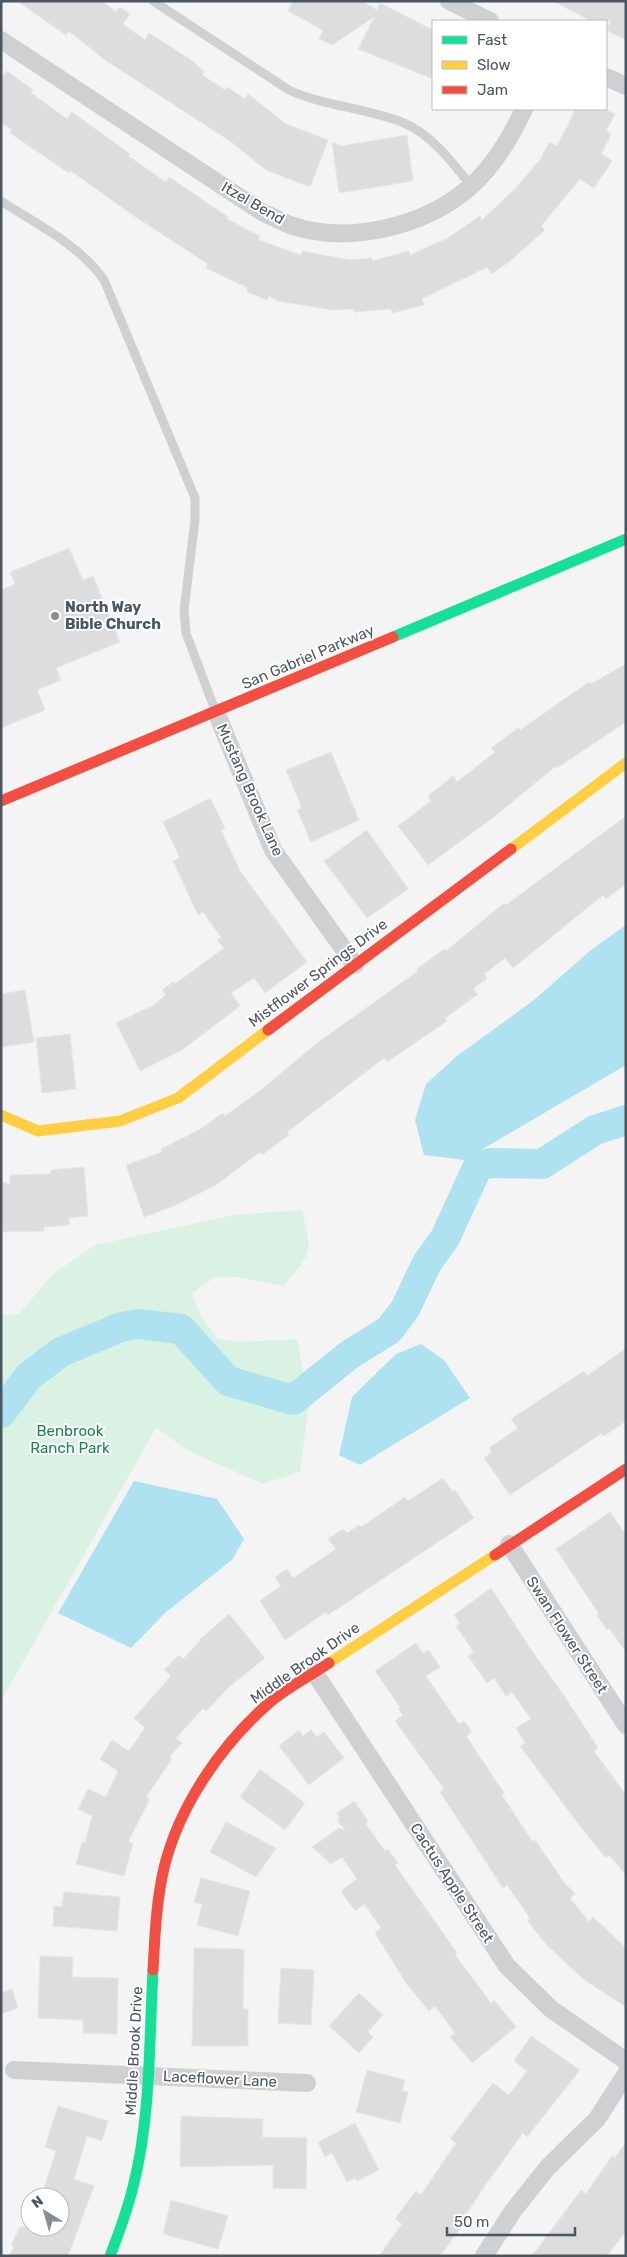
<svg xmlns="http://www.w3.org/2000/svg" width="627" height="2257" font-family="Rubik,sans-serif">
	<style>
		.green { fill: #d9f2e3 }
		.water { fill: #aee2f0 }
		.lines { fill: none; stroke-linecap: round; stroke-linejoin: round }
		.river { stroke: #aee2f0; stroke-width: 30 }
		.building { fill: #ddddde; stroke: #e5e6e7 }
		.lane { stroke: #ced0d2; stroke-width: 9 }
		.street { stroke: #ced0d2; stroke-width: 18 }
		.fast { stroke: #16e098; stroke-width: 11 }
		.slow { stroke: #ffcf43; stroke-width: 11 }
		.jam { stroke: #f24e42; stroke-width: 11 }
		.poi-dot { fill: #868d94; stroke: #fff; stroke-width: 2 }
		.labels { text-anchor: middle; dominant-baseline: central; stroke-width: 4; stroke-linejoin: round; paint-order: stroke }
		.street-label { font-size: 15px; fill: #4a5661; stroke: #fff }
		.poi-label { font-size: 15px; font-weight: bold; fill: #4a5661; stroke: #fff; text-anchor: start }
		.park-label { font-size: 15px; fill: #17864f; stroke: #fff }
	</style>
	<rect width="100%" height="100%" fill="#f4f4f4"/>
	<path class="green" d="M 302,1210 C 312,1252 313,1253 283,1286 L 237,1277 L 215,1277 L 192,1293 L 200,1315 L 218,1339 L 238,1342 L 297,1339 L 309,1402 L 300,1472 L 263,1484 L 189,1451 L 156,1428 L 1,1701 L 1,1315 L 19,1314 L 53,1274 L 95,1245 L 234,1215 Z"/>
	<g class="water">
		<polygon points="626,925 626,1065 464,1160 424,1155 415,1120 426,1084 457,1056 534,1000 591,950"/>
		<polygon points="421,1344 444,1360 470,1398 360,1465 339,1455 352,1397 396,1354"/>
		<polygon points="134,1481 217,1499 244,1539 232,1560 166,1612 131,1648 58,1613"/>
	</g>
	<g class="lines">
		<polyline class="river" points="1,1413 29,1376 61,1352 121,1327 138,1324 181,1329 228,1381 293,1400 349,1355 389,1330 405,1309 427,1263 445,1238 478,1166 491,1163 542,1164 595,1130 626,1120"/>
	</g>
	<g class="building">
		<polygon points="17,1 102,1 116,12 120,7 130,14 123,24 145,40 149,33 191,60 204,71 202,75 225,90 227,87 245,99 248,94 286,124 328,140 310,187 266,170 230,141 105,60 69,31 66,35"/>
		<polygon points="293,1 362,1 377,10 380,3 433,30 433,79 358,49 374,17 332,45 319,39 323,30 288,11"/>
		<polygon points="553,1 626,1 626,40 606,30 611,21 591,21"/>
		<polygon points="7,71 33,90 31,93 67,119 72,112 130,154 128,156 166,182 169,177 228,217 227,219 260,236 258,240 301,255 302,251 350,260 372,258 372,261 409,251 410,255 448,238 480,216 482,220 516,188 543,156 542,155 550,142 557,146 576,109 604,109 615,114 606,131 611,134 601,154 612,161 594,188 580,179 541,226 545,230 510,261 492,274 487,267 422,299 424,305 392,313 391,309 354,312 354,309 333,310 278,301 269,296 267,300 247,292 248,288 206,268 208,264 134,216 71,171 69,173 10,133 12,130 1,122 1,79"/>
		<polygon points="407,135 413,181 339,193 332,142 342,146"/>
		<polygon points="69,548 83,580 93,576 120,642 56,668 61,680 37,690 45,710 1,728 1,590 15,584 10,572"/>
		<polygon points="626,664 626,722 557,768 556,766 495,816 428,865 398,826 431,801 428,796 453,776 457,782 495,752 491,748 518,728 520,730 589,682 591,684"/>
		<polygon points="331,752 359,820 311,842 297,810 302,808 286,770"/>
		<polygon points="210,798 225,828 221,830 240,871 307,962 265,993 254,978 231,993 240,1006 182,1050 140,1071 116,1023 154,1005 166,995 162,990 173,982 175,984 224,948 217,940 221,937 203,912 198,915 173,861 180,858 163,822"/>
		<polygon points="626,816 626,884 606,899 603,895 513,968 505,958 484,974 487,978 473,989 478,994 445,1018 447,1021 387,1062 384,1058 287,1132 289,1135 262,1155 260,1152 216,1185 176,1205 144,1217 126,1165 162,1152 161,1149 199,1130 223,1113 225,1116 262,1089 317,1043 418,971 417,969 444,949 446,951 504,903 506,905"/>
		<polygon points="367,830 408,889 367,918 324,861"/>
		<polygon points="25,990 34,1042 1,1047 1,994"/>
		<polygon points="70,1034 76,1089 42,1093 36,1038"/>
		<polygon points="84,1167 88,1216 69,1218 69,1225 44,1227 44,1231 1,1232 1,1182 10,1184 10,1175 51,1174 51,1170"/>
		<polygon points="626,1348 626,1421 604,1436 602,1433 510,1495 484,1458 492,1452 489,1448 518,1428 511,1419 584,1371 587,1376"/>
		<polygon points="443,1478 452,1491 455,1490 474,1518 328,1615 326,1612 285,1640 260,1601 281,1586 275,1577 287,1569 293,1578 336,1549 328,1539 343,1529 347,1533 359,1525 361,1527 405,1497 408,1501"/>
		<polygon points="610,1512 626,1535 626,1652 609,1628 607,1630 597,1615 599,1614 556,1549"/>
		<polygon points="491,1588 532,1651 565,1697 598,1748 594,1751 626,1795 626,1875 609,1855 606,1858 583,1830 520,1746 525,1743 516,1728 531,1719 512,1692 506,1696 494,1678 487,1683 468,1656 474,1652 456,1626 460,1623 454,1615"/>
		<polygon points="229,1614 265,1658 229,1687 206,1711 203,1708 176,1738 182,1743 169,1757 172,1759 146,1797 150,1799 128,1842 133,1843 124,1876 76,1864 82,1842 85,1843 92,1816 78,1809 88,1789 106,1797 118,1771 100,1759 112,1740 129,1751 145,1728 134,1718 171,1676 164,1670 179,1655 183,1659 200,1641 199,1640"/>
		<polygon points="416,1643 423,1653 429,1650 440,1667 426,1676 459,1724 464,1721 472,1732 466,1736 504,1793 502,1795 532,1841 535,1840 563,1881 575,1894 570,1898 589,1922 593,1917 626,1948 626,2007 583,1979 545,1943 527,1920 530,1918 507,1885 503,1888 440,1792 444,1789 395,1721 403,1715 398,1708 400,1707 375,1671"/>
		<polygon points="299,1730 303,1736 311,1730 317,1737 324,1732 344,1758 309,1785 279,1746"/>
		<polygon points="260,1769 305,1803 285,1830 240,1797"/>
		<polygon points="354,1801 368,1821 365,1823 385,1851 388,1849 398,1863 395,1865 457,1953 455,1955 491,2003 494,2000 516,2027 472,2063 450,2037 455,2033 435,2006 429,2011 406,1983 375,1933 381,1928 364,1904 355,1911 341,1891 357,1879 342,1857 331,1864 312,1847 339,1828 346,1831 337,1820 340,1818 337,1813"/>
		<polygon points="226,1822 276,1848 256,1877 210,1852"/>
		<polygon points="201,1878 250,1891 238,1936 197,1925 202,1904 194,1902"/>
		<polygon points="64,1892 120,1897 117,1931 53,1926 54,1906 62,1907"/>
		<polygon points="194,1948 244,1949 243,2009 248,2009 248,2046 192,2046"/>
		<polygon points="40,1956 73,1957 72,1977 118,1978 117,2034 83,2033 83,2020 38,2018"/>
		<polygon points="281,1968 314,1970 311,2025 278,2023"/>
		<polygon points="12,1989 18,2008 1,2014 1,1993"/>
		<polygon points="359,1993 383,2015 368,2032 373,2037 359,2053 329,2026"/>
		<polygon points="531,2036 580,2070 527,2137 523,2133 486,2184 460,2224 462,2226 440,2256 379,2256 402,2224 395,2219 416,2191 421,2195 456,2143 450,2139 493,2083 509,2095 527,2071 514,2061"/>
		<polygon points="367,2070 405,2080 402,2091 408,2092 400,2123 356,2112"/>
		<polygon points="58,2106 108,2121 102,2141 87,2136 74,2179 94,2186 68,2256 9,2256 14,2247 11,2245 20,2227 60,2227 60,2197 41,2197 56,2151 45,2147"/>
		<polygon points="181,2116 263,2119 262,2137 307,2138 306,2189 273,2188 273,2165 180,2167"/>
		<polygon points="355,2123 379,2170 357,2181 355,2178 347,2182 332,2153 325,2157 318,2142"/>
		<polygon points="626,2142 626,2231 607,2256 532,2256 581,2190 586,2194 612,2156 615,2158"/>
		<polygon points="171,2200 228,2216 218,2249 163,2234"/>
	</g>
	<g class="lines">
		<g class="lane">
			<path d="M 153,1 L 289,90 C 326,107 368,108 404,123 C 432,135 453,163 471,186"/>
			<path d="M 1,201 C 36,224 80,245 104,280 L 195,498 L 195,520 L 184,610 L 186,633 L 215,710"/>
		</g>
		<g class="street">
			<polyline points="449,1 490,21"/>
			<path d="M 1,40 L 262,212 C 271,216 280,221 290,225 C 348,245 424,227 470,187 C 494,166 511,137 524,109"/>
			<polyline points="606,77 626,86"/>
			<polyline points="216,712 273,850 355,965"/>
			<polyline points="509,1544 626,1725"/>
			<polyline points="314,1672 507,1966 551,2009 626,2061"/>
			<polyline points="14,2070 307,2083"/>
			<polyline points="484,2256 513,2211 548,2167 597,2119 626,2074"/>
		</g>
		<g class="fast">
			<polyline points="393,637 626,539"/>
			<path d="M 110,2256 C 119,2233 127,2211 133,2187 C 151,2117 149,2042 153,1970"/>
		</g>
		<g class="slow">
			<polyline points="511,849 626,763"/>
			<polyline points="1,1115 38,1131 120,1121 178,1098 268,1030"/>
			<polyline points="329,1663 495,1555"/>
		</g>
		<g class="jam">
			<polyline points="1,801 393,637"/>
			<polyline points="268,1030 511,849"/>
			<polyline points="495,1555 626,1469"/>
			<path d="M 153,1970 C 155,1936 156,1902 164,1868 C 179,1806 221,1745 269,1703 C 286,1688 310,1676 329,1663"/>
		</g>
	</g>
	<circle class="poi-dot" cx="55" cy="616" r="5"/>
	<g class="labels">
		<g class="street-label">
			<text transform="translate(253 203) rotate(30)">Itzel Bend</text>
			<text transform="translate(308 657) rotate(-23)">San Gabriel Parkway</text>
			<text transform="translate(250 790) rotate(66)">Mustang Brook Lane</text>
			<text transform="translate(318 973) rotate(-37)">Mistflower Springs Drive</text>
			<text transform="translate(567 1635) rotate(57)">Swan Flower Street</text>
			<text transform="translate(305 1663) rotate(-35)">Middle Brook Drive</text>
			<text transform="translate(452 1883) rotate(57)">Cactus Apple Street</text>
			<text transform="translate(134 2051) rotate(-87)">Middle Brook Drive</text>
			<text transform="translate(220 2079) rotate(3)">Laceflower Lane</text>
		</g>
		<g class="poi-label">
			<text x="65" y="607">North Way<tspan x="65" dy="17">Bible Church</tspan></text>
		</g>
		<g class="park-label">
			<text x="70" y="1431">Benbrook<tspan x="70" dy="17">Ranch Park</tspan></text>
		</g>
	</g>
	<rect width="627" height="2257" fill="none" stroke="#4a5661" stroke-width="5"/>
	<rect x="432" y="20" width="175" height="90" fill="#ffffff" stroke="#b7bbc0"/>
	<rect x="442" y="36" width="25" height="8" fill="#16e098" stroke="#b7bbc0"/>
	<text x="477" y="45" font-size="15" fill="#4a5661">Fast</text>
	<rect x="442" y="61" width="25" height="8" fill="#ffcf43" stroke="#b7bbc0"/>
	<text x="477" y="70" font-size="15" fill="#4a5661">Slow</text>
	<rect x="442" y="86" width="25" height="8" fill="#f24e42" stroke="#b7bbc0"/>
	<text x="477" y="95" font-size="15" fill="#4a5661">Jam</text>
	<g transform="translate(45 2212) rotate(323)"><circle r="24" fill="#ffffff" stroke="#b7bbc0"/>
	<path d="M0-4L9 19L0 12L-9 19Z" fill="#868d94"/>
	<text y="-8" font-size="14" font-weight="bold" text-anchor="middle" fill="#4a5661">N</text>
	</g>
	<path d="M447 2227v8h128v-8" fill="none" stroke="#4a5661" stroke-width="2.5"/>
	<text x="454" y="2227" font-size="15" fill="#4a5661" stroke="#ffffff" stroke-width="4" paint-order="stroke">50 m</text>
</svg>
